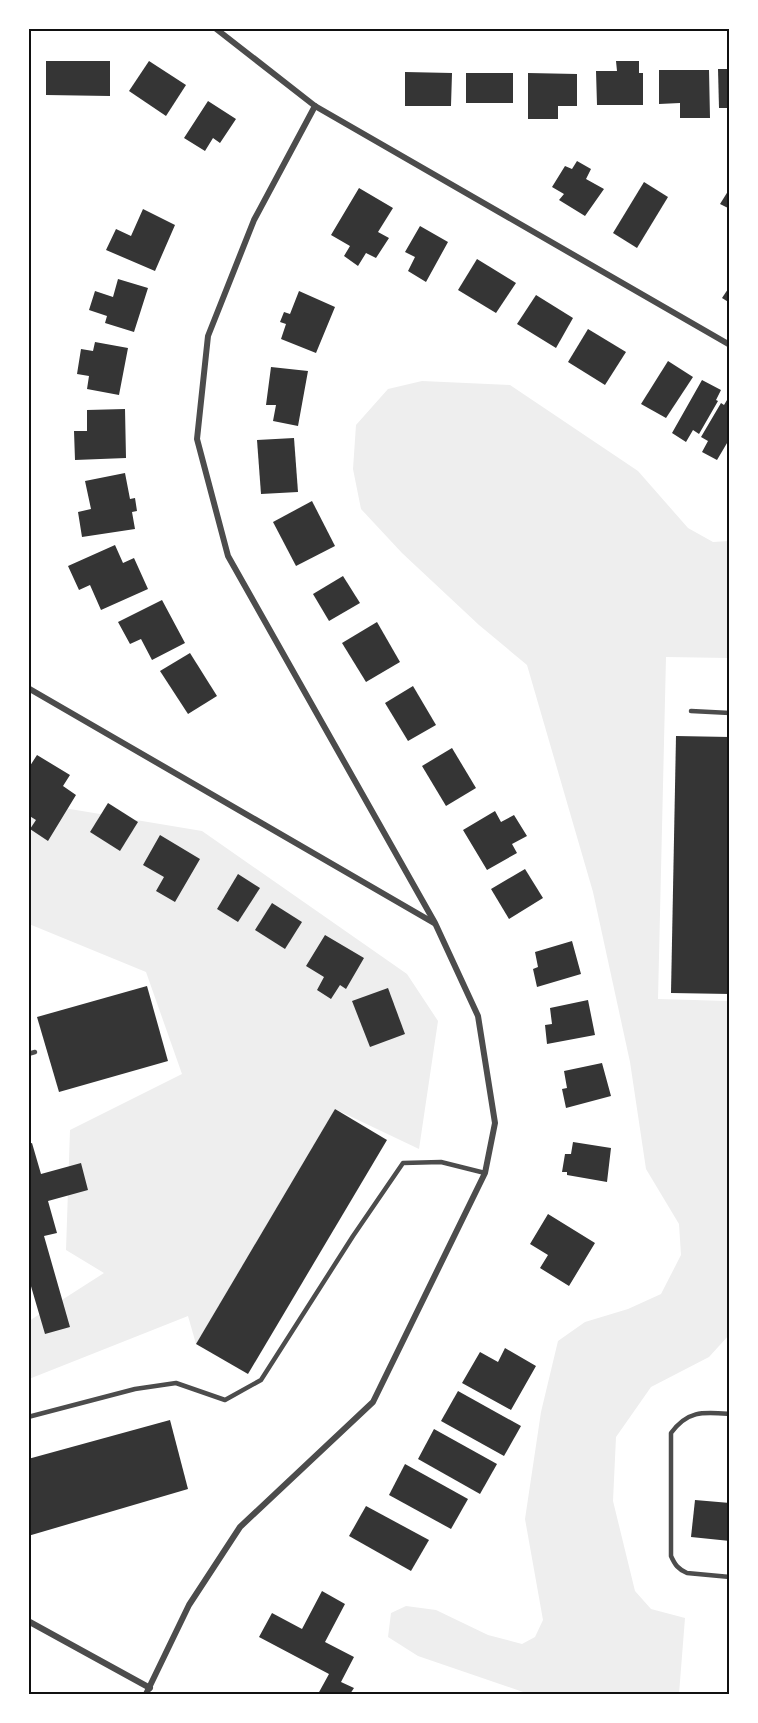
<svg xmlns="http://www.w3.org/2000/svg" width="758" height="1723" font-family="Overpass,sans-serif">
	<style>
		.green { fill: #eee }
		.building { fill: #353535 }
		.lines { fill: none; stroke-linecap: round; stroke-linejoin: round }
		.service { stroke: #4c4c4c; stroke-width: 4.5 }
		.minor { stroke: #4c4c4c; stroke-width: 6 }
		.neatline { fill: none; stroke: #111; stroke-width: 2 }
	</style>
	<rect width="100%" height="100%" fill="#fff"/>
	<g class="green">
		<polygon points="422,381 510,385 638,471 688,528 713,542 729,541 729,658 666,657 658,999 729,1001 729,1335 709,1357 651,1387 616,1437 613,1501 635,1591 651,1609 685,1618 679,1694 529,1694 418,1656 388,1637 391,1613 406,1606 436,1610 488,1635 522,1644 535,1637 543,1620 525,1519 541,1412 558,1341 585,1322 628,1309 661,1294 681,1255 679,1224 646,1169 630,1062 593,892 527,665 479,625 402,553 361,509 353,469 356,425 388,389"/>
		<polygon points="28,802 202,831 407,974 438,1021 419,1149 335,1109 196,1344 188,1316 29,1379 29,1321 104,1273 66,1250 70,1130 182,1074 146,972 29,924"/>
	</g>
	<g class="building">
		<polygon points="46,61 110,61 110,96 46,95"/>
		<polygon points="149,61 186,85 166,116 129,91"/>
		<polygon points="616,61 639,61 639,73 643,73 643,105 597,105 596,71 617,71"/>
		<polygon points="718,69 730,69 730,108 719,108"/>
		<polygon points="659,70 709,70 710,118 680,118 680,103 659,104"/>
		<polygon points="405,72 452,73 451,106 405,106"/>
		<rect x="466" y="73" width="47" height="30"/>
		<polygon points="528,73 577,74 577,106 558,106 558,119 528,119"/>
		<polygon points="208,101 236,119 220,143 213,138 205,151 184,138"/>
		<polygon points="577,161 591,169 586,179 604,189 585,216 559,200 564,194 552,187 565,166 572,169"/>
		<polygon points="644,182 668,197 637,248 613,233"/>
		<polygon points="359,188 393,208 378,232 389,238 376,258 366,253 358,266 344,256 350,246 331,235"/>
		<polygon points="730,188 730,209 720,204"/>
		<polygon points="143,209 175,225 155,271 106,250 116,229 131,236"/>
		<polygon points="420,226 448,242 426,282 408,271 415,257 405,252"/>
		<polygon points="477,259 516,283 496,313 458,290"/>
		<polygon points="118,279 148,288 134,332 105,323 107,316 89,310 95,291 113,297"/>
		<polygon points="730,286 730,303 722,298"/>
		<polygon points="299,291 335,307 316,353 281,339 286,324 280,322 284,312 290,314"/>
		<polygon points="536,295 573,318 556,348 517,324"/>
		<polygon points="588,329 626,352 605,385 568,362"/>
		<polygon points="95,342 128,348 119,395 87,389 89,376 77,374 81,349 93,351"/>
		<polygon points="668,361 693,377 666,418 641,404"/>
		<polygon points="271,367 308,371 298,426 273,421 276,405 266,405"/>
		<polygon points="702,380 721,390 716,400 718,401 699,434 693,430 686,442 672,433"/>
		<polygon points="730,395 730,438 717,460 702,452 708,441 701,437 721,403 724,405"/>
		<polygon points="125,409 126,458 75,460 74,431 87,431 87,410"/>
		<polygon points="294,438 298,492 261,494 257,440"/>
		<polygon points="125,473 130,499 135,498 137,511 132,512 135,529 82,537 78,512 91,509 85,481"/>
		<polygon points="312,501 335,546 296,566 273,522"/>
		<polygon points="115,545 123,563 134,558 148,589 101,610 90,585 79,590 68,566"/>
		<polygon points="343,576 360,603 329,621 313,594"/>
		<polygon points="162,600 185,643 152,660 141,639 130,644 118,622"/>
		<polygon points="377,622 400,662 366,682 342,643"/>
		<polygon points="190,653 217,696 188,714 160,671"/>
		<polygon points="413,686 436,725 408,741 385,703"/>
		<polygon points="676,736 730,737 730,994 671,993"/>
		<polygon points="452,748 476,788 446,806 422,766"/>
		<polygon points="37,755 70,775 63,786 76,795 48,841 30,829 36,820 28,815 28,769"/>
		<polygon points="108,803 138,822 120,851 90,832"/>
		<polygon points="495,811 501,822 514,815 527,836 512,844 517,853 487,870 463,830"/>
		<polygon points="160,835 200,859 175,902 156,891 164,877 143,865"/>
		<polygon points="525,869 543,898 509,919 491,889"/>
		<polygon points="238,874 260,888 238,922 217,909"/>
		<polygon points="272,903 302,922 285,949 255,930"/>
		<polygon points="325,935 364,958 346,989 340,985 331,999 317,990 324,977 306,966"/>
		<polygon points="572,941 581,974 537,987 533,969 538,967 535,952"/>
		<polygon points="147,986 168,1061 59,1092 37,1017"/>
		<polygon points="388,988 405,1034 370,1047 352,1001"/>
		<polygon points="588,1000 595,1035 547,1044 545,1025 552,1024 550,1008"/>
		<polygon points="602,1063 611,1096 566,1108 562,1089 567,1088 564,1071"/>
		<polygon points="335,1109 387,1140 248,1374 196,1344"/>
		<polygon points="573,1142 611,1148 607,1182 567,1175 567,1172 562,1172 565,1154 571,1154"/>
		<polygon points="32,1143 41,1174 81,1163 88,1190 48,1201 57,1233 44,1236 70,1327 45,1334 28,1276 28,1239 31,1239 28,1229 28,1144"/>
		<polygon points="548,1214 595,1243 569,1286 540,1268 548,1255 530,1244"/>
		<polygon points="505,1348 536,1366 511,1410 462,1383 480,1352 498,1362"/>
		<polygon points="458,1391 521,1426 504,1456 441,1421"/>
		<polygon points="170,1420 188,1489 28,1536 28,1459"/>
		<polygon points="434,1429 497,1464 480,1494 418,1459"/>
		<polygon points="405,1464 468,1499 451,1529 389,1495"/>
		<polygon points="695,1500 730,1503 730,1541 691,1537"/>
		<polygon points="366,1506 429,1540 411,1571 349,1536"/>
		<polygon points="322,1591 345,1604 325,1642 354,1657 341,1682 354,1688 350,1694 318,1694 329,1674 259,1637 272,1613 302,1629"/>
	</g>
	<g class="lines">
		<g class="service">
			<polyline points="691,711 730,713"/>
			<polyline points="28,1054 35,1052"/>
			<path d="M 730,1414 C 703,1412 688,1410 671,1433 L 671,1556 C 675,1565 678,1569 687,1573 L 730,1577"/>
			<polyline points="28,1417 135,1389 176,1383 225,1400 261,1380 353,1236 403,1163 441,1162 485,1173"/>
		</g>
		<g class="minor">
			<polyline points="215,28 315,106 730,345"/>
			<polyline points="28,688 434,923"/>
			<polyline points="28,1621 150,1688"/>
			<polyline points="146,1694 189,1605 240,1527 373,1402 485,1173 495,1123 478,1016 435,923 228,556 197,439 208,336 254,220 315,106"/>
		</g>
	</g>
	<rect width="758" height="1723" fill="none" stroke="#ffffff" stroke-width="60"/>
	<rect x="30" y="30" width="698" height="1663" class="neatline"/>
</svg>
